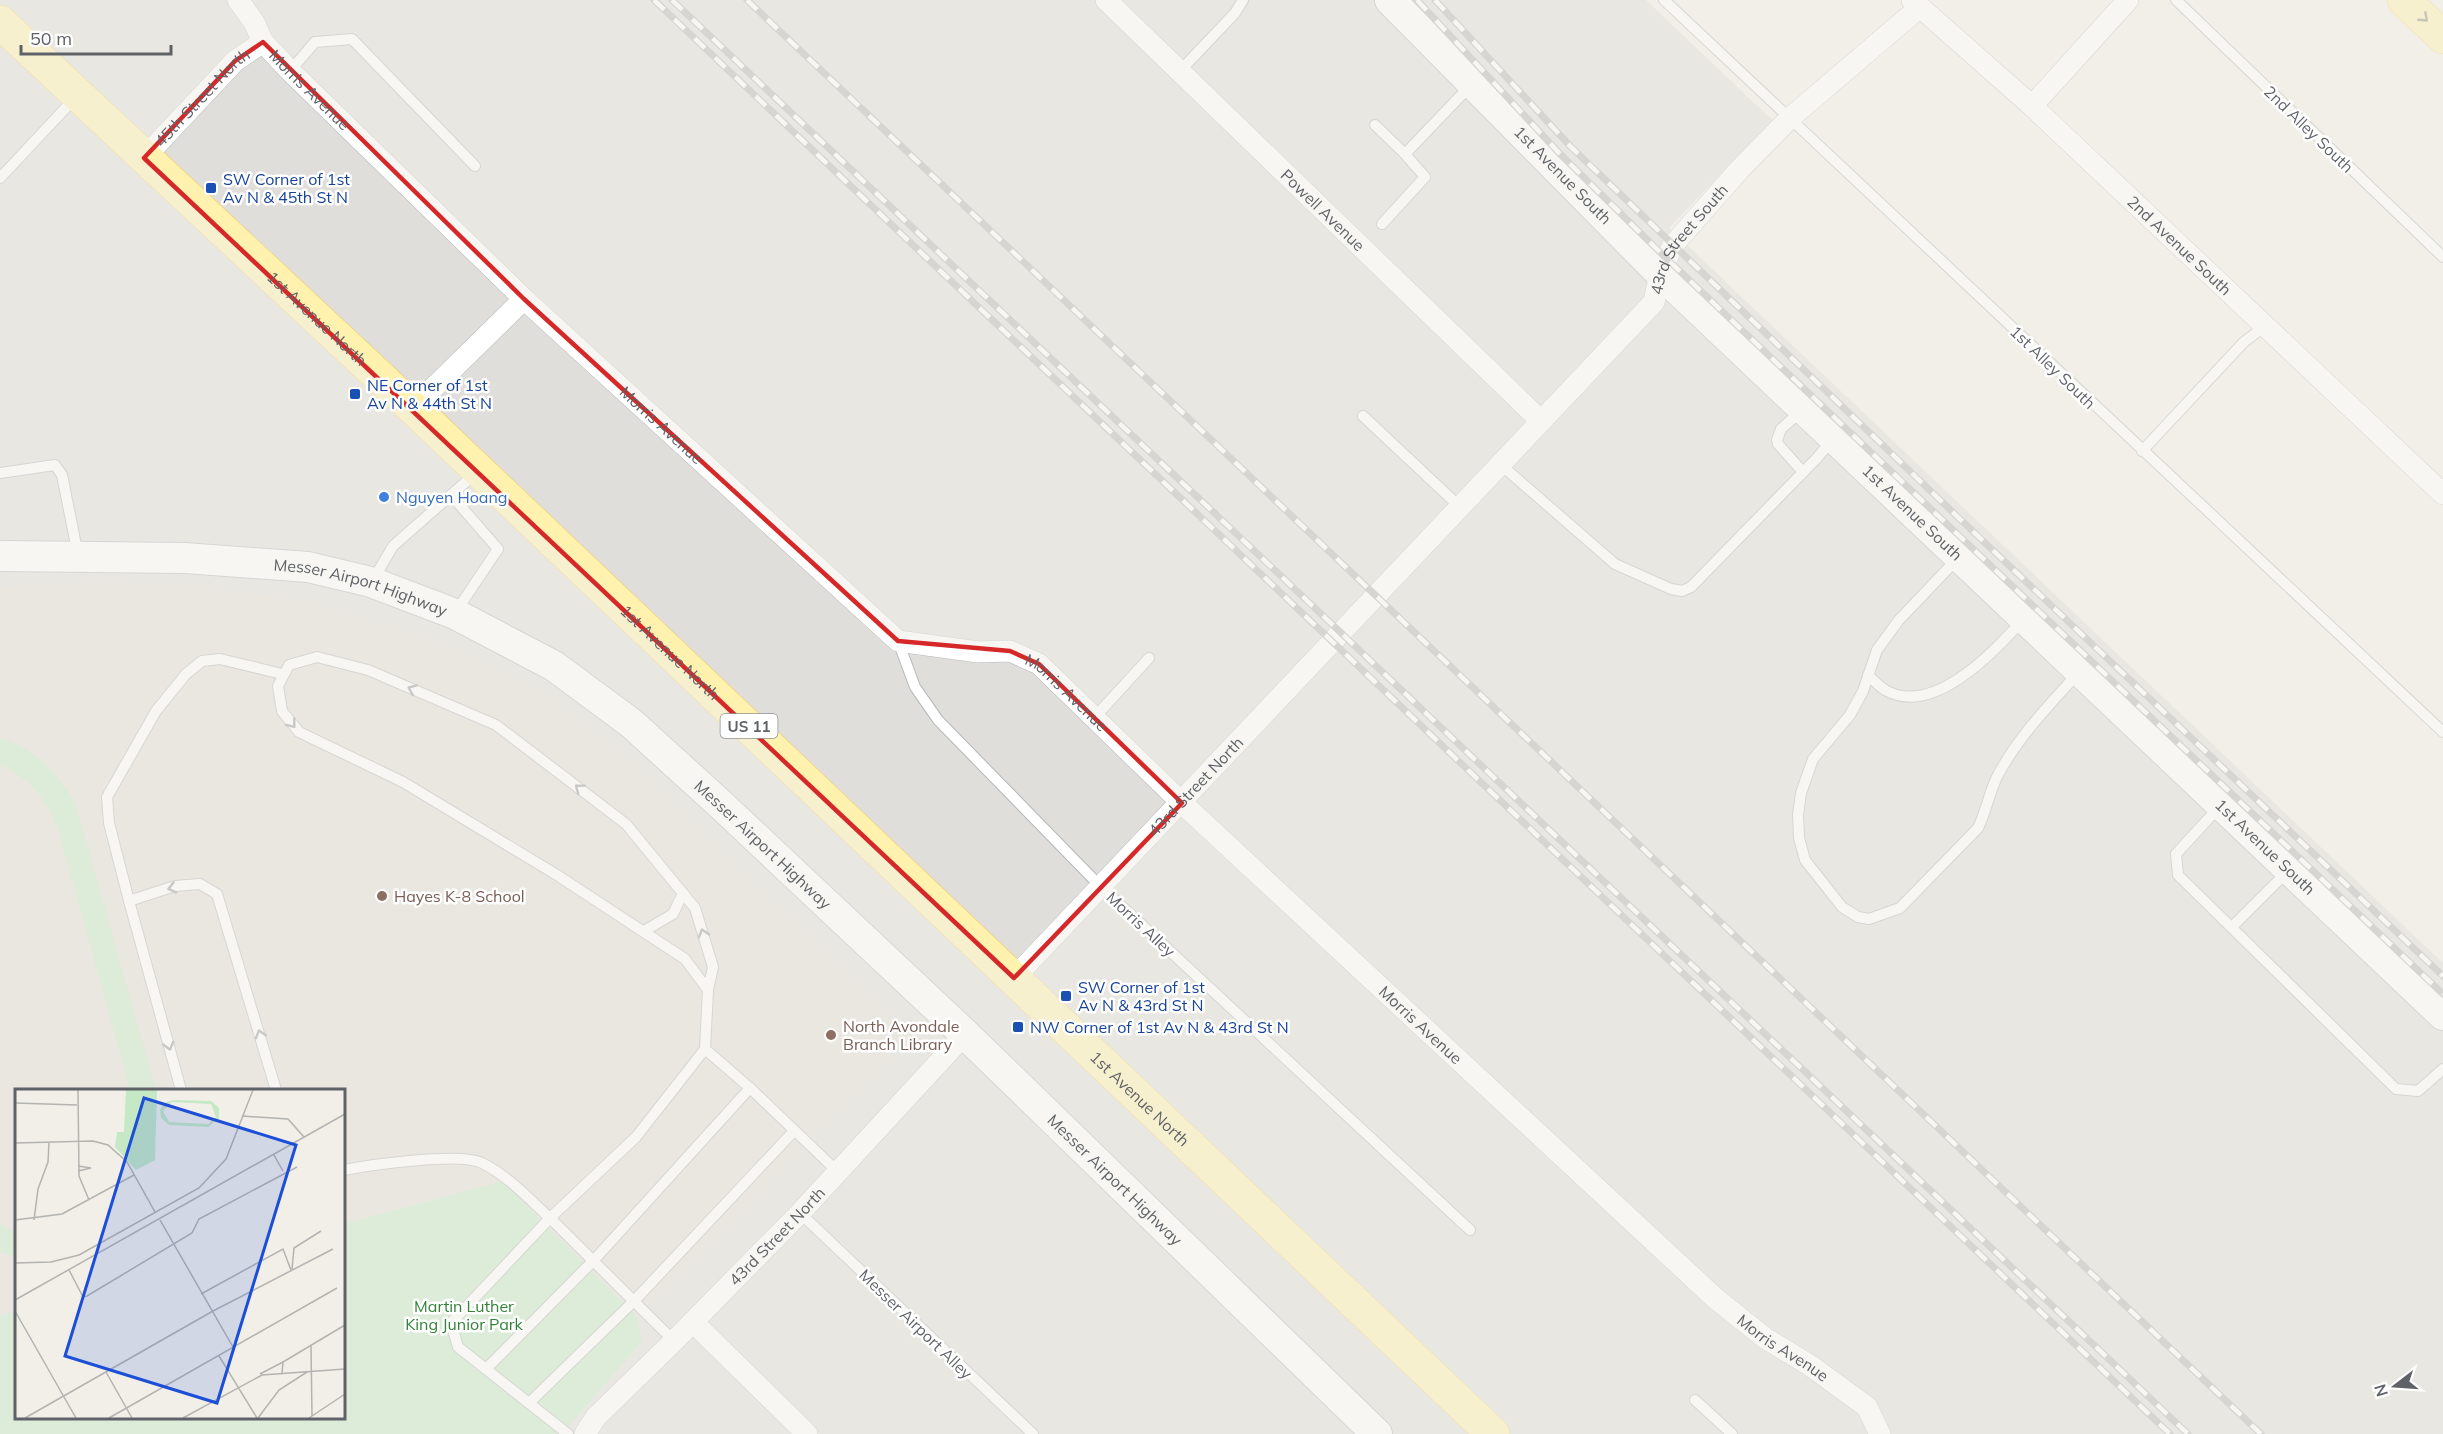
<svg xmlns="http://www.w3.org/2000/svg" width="2443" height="1434" font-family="Mulish,sans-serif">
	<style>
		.industrial { fill: #e0deda; fill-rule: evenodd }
		.education { fill: #e1ded6 }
		.green { fill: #c5e8c5 }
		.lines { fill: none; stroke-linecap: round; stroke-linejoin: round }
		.lane-casing { stroke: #b5b8bc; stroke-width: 12 }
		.street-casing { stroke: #b5b8bc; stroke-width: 22 }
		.secondary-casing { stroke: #b6babf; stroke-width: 32 }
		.primary-casing { stroke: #f2c960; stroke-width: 34 }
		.lane { stroke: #fff; stroke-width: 10 }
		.street { stroke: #fff; stroke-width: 21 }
		.secondary { stroke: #fff; stroke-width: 30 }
		.primary { stroke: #fff2af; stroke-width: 33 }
		.rail-casing { stroke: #b6b7b8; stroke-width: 7 }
		.rail { stroke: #fff; stroke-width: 4.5; stroke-dasharray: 14; stroke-linecap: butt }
		.oneway { stroke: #979581 }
		.oneway2 { stroke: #979a9d }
		.marked { fill: none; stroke: #d62828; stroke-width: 4.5; stroke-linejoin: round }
		.transit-dot { fill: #1a4fb4; stroke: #fff; stroke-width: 2 }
		.shop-dot { fill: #3f7fe0; stroke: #fff; stroke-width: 2 }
		.education-dot { fill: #8d6e63; stroke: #fff; stroke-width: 2 }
		.labels { text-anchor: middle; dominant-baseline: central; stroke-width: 5; stroke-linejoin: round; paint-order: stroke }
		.shield { fill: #fff; stroke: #8f9295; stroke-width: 1.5 }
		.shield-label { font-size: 15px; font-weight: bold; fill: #5f6368 }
		.street-label { font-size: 16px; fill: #5f6368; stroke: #fff }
		.transit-label { font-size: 16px; fill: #164399; stroke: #fff; text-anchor: start }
		.shop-label { font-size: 16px; fill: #366cbe; stroke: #fff; text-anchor: start }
		.education-label { font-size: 16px; fill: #785e54; stroke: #fff; text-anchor: start }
		.park-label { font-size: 16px; fill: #348238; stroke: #fff }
		.inset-road { fill: none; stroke: #b3b3b1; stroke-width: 1.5 }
		.view { fill: #1d4ed8; fill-opacity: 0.15; stroke: #1d4ed8; stroke-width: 3 }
		.inset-edge { fill: none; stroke: #5f6368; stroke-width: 3 }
	</style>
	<rect width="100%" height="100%" fill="#f1efe8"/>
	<path class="industrial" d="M 0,0 L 1646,0 L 1772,120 L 1669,228 L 2443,963 L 2443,1434 L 0,1434 ZM 16,1090 L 344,1090 L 344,1418 L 16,1418 Z"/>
	<polygon class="education" points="92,582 192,586 295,600 419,636 530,685 621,755 909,1036 637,1317 503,1181 344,1224 344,1090 16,1090 16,1312 0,1316 0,588"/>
	<g class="green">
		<path d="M 0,738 C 36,749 59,773 76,805 L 156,1090 L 130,1090 L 58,829 C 47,799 30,778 0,765 Z"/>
		<polygon points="503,1181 637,1317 642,1341 562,1434 0,1434 0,1316 16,1312 16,1418 344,1418 344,1224"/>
		<polygon points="0,1224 16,1232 16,1258 0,1252"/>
	</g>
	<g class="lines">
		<g class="lane-casing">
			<g id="lane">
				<polyline points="1664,0 2443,732"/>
				<polyline points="2176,0 2443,257"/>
				<polyline points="290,71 315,42 352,39 475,166"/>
				<polyline points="1180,71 1235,13 1243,0"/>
				<polyline points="1375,125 1405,154"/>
				<polyline points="0,178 75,98"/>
				<polyline points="1382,224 1425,177 1405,154 1470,86"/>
				<polyline points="1801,411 1781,429 1777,440 1778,444 1803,472"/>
				<polyline points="1363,416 1460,507"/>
				<polyline points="2142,451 2244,342 2265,326"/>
				<polyline points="1500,464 1615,564 1671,589 1682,591 1691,587 1817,458 1834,438"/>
				<polyline points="0,473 55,465 62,475 78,555"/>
				<polyline points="451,495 498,549 455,613"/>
				<path d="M 1959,557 L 1899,620 L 1877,650 L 1863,691 L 1850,715 L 1813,759 L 1801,793 L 1798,815 L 1799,838 L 1805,860 L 1842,907 L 1858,917 L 1869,919 L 1900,908 L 1978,828 C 1987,810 1989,791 1999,773 C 2020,735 2050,704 2079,672"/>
				<polyline points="373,580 393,546 476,473"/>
				<polyline points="898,641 915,687 938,720 1101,887 1470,1230"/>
				<path d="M 1868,675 C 1873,680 1879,686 1885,690 C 1934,718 1995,650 2024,619"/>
				<polyline points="1094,718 1149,658"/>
				<polyline points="2221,805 2176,854 2178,875 2396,1089 2418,1091 2443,1069"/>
				<polyline points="129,901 109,823 107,797 156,711 186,674 202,661 220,659 282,674"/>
				<polyline points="2232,927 2289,870"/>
				<polyline points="644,931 673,914 683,893"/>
				<polyline points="705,1049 708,990 713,967 695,908 626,824 496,725 368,670 317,657 289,665 278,686 282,711 299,732 403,782 557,875 685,959 708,990"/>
				<polyline points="181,1090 129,901 175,886 200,884 217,894 276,1090"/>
				<path d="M 344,1170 C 370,1165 460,1152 482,1163 C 508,1176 528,1198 550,1218 L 636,1137 L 705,1049 L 750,1088 L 838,1172"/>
				<polyline points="800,1213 1033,1434"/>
				<polyline points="486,1369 594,1260 750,1088"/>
				<polyline points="1695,1400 1732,1434"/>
				<polyline points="529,1403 635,1300 794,1131"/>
				<polyline points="568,1434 458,1347 451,1323 550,1218 674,1341"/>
			</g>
		</g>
		<g class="street-casing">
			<g id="street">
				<path id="s1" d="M 238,0 L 254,22 L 263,42 L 290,71 L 524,299 L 898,641 L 978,652 L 1010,651 L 1039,664 L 1182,803 L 1715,1298 L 1765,1338 L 1811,1366 L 1867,1407 L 1880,1434"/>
				<path id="s2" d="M 1106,0 L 1540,420"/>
				<path id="s3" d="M 1912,0 L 2032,106 L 2443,494"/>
				<polyline points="2032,106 2128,0"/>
				<path id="s4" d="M 144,158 L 235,61 L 263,42"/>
				<polyline points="413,408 524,299"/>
				<path id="s5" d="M 1014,978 L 1654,302 L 1660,273 L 1673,245 L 1740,169 L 1790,118 L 1920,7"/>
				<polyline points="693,1322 807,1434"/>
				<path id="s6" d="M 585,1434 L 596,1417 L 674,1341 L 800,1213 L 965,1034"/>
			</g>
		</g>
		<g class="secondary-casing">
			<g id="secondary">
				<path id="s7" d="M 1390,0 L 1660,273 L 2443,1015"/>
				<path id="s8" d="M 0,556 L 185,558 L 308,567 L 371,582 L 455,614 L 554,666 L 631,723 L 718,802 L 965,1034 L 1377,1434"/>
			</g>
		</g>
		<g class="primary-casing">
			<g id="primary">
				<polyline points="2404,0 2443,37"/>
				<path id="s9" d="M 0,22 L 413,408 L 1493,1434"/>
			</g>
		</g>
		<use href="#lane" class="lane"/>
		<use href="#street" class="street"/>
		<use href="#secondary" class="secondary"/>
		<use href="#primary" class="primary"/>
		<g class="rail-casing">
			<g id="rail">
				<polyline points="654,0 2170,1434"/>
				<polyline points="672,0 2188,1434"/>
				<polyline points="747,0 2261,1434"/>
				<polyline points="1417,0 1560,154 1667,259 2443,994"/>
				<polyline points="1435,0 1571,147 1962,521 2443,976"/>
			</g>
		</g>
		<use href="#rail" class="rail"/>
	</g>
	<defs><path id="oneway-chevron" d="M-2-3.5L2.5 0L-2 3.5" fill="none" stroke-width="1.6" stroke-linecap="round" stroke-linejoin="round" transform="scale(1.5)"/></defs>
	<use class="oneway" href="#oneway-chevron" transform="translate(2424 18) rotate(43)"/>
	<g class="oneway2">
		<use href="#oneway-chevron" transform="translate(412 689) rotate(-157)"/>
		<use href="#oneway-chevron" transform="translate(292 724) rotate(52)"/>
		<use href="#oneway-chevron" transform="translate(579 788) rotate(-143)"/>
		<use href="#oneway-chevron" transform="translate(172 888) rotate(166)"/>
		<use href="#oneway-chevron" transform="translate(703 933) rotate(-107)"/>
		<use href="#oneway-chevron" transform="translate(260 1034) rotate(-107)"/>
		<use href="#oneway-chevron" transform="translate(169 1046) rotate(75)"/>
	</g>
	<path d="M0 0H2443V1434H0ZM 263,42 L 524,299 L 898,641 L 1010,651 L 1039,664 L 1182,803 L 1014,978 L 144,158 L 235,61 Z" fill="#f1efe8" fill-opacity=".55" fill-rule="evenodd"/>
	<path class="marked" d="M 263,42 L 524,299 L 898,641 L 1010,651 L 1039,664 L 1182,803 L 1014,978 L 144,158 L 235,61 Z"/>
	<g class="transit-dot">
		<rect x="205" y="182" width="12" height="12" rx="3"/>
		<rect x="349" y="388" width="12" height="12" rx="3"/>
		<rect x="1060" y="990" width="12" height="12" rx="3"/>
		<rect x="1012" y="1021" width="12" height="12" rx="3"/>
	</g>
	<circle class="shop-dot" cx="384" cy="497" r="6"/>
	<g class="education-dot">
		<circle cx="382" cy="896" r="6"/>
		<circle cx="831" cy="1035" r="6"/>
	</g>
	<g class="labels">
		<rect class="shield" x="720.5" y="714" width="57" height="24" rx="4.5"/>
		<g class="shield-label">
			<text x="749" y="726">US 11</text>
		</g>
		<g class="street-label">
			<text stroke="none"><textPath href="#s1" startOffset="116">Morris Avenue</textPath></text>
			<text stroke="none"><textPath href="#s4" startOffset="84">45th Street North</textPath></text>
			<text transform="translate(2309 129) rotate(44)">2nd Alley South</text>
			<text stroke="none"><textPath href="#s7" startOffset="246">1st Avenue South</textPath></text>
			<text stroke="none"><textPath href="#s2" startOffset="302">Powell Avenue</textPath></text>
			<text stroke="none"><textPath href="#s5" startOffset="1004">43rd Street South</textPath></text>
			<text stroke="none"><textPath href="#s3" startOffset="363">2nd Avenue South</textPath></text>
			<text stroke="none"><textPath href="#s9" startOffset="434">1st Avenue North</textPath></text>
			<text transform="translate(2053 367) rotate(44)">1st Alley South</text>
			<text stroke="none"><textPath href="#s1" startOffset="602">Morris Avenue</textPath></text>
			<text stroke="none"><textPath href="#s7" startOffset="732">1st Avenue South</textPath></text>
			<text stroke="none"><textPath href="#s8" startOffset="364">Messer Airport Highway</textPath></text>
			<text stroke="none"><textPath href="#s9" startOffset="920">1st Avenue North</textPath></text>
			<text stroke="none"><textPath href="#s1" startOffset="1106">Morris Avenue</textPath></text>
			<text stroke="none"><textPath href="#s5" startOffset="264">43rd Street North</textPath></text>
			<text stroke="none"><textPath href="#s8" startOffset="850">Messer Airport Highway</textPath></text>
			<text stroke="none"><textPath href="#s7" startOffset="1218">1st Avenue South</textPath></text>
			<text transform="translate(1141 924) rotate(43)">Morris Alley</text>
			<text stroke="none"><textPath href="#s1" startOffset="1592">Morris Avenue</textPath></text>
			<text stroke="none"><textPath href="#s9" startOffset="1568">1st Avenue North</textPath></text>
			<text stroke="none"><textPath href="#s8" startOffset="1336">Messer Airport Highway</textPath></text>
			<text stroke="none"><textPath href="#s6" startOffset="276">43rd Street North</textPath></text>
			<text transform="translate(916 1324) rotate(44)">Messer Airport Alley</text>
			<text stroke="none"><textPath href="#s1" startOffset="2078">Morris Avenue</textPath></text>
		</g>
		<g class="transit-label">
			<text x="223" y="179">SW Corner of 1st<tspan x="223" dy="18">Av N &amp; 45th St N</tspan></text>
			<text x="367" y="385">NE Corner of 1st<tspan x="367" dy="18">Av N &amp; 44th St N</tspan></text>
			<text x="1078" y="987">SW Corner of 1st<tspan x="1078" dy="18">Av N &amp; 43rd St N</tspan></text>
			<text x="1030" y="1027">NW Corner of 1st Av N &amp; 43rd St N</text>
		</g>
		<g class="shop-label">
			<text x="396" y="497">Nguyen Hoang</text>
		</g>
		<g class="education-label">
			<text x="394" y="896">Hayes K-8 School</text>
			<text x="843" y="1026">North Avondale<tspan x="843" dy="18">Branch Library</tspan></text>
		</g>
		<g class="park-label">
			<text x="464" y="1306">Martin Luther<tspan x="464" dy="18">King Junior Park</tspan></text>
		</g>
	</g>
	<g transform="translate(15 1089)">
		<rect width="330" height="330" fill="#f1efe8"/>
		<path d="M 111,1 L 142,1 L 140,71 L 121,81 L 100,58 L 102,43 L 109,43 ZM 159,11 L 196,12 L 204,19 L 204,29 L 193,38 L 154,36 L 146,29 L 145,21 L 149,14 ZM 157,13 L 196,15 L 201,28 L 193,35 L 154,33 L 148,22 Z" fill="#c5e8c5" fill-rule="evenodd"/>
		<path class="inset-road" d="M 63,1 L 64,87 L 74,111M 0,14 L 62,16M 227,27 L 273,30 L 289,48M 0,38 L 0,71M 0,54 L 78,52 L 93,56 L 112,73 L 140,123M 259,66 L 268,82M 63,77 L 76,79 L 63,82M 0,131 L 47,125 L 119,86M 19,131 L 23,100 L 33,73 L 34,53M 145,131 L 218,258M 0,174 L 36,173 L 64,166 L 184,99 L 211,70 L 238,1M 277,180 L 279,159 L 306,142M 54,181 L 68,208 L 72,207 L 177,144 L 184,130 L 282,78M 186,205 L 268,160 L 276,181M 0,211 L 330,25M 0,222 L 61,329M 296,257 L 297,327M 204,267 L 242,329M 91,283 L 117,329M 267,284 L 268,273 L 330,236M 245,285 L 268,273M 10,329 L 198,222 L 318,160M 94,329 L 322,199M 168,329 L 247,286 L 330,280M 243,329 L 264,301 L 292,283M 294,329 L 330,305"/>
		<path class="view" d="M 129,9 L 281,56 L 202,314 L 50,267 Z"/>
		<rect width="330" height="330" class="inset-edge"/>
	</g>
	<g transform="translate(2395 1386) rotate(253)" stroke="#ffffff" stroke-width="4.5" paint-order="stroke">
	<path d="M0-4.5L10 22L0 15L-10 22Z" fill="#5f6368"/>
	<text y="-9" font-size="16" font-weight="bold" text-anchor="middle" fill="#5f6368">N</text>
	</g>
	<path d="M21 45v9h150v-9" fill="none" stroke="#5f6368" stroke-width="3"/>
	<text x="30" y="45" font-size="18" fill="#5f6368" stroke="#ffffff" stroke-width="4.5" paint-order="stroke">50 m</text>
</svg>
